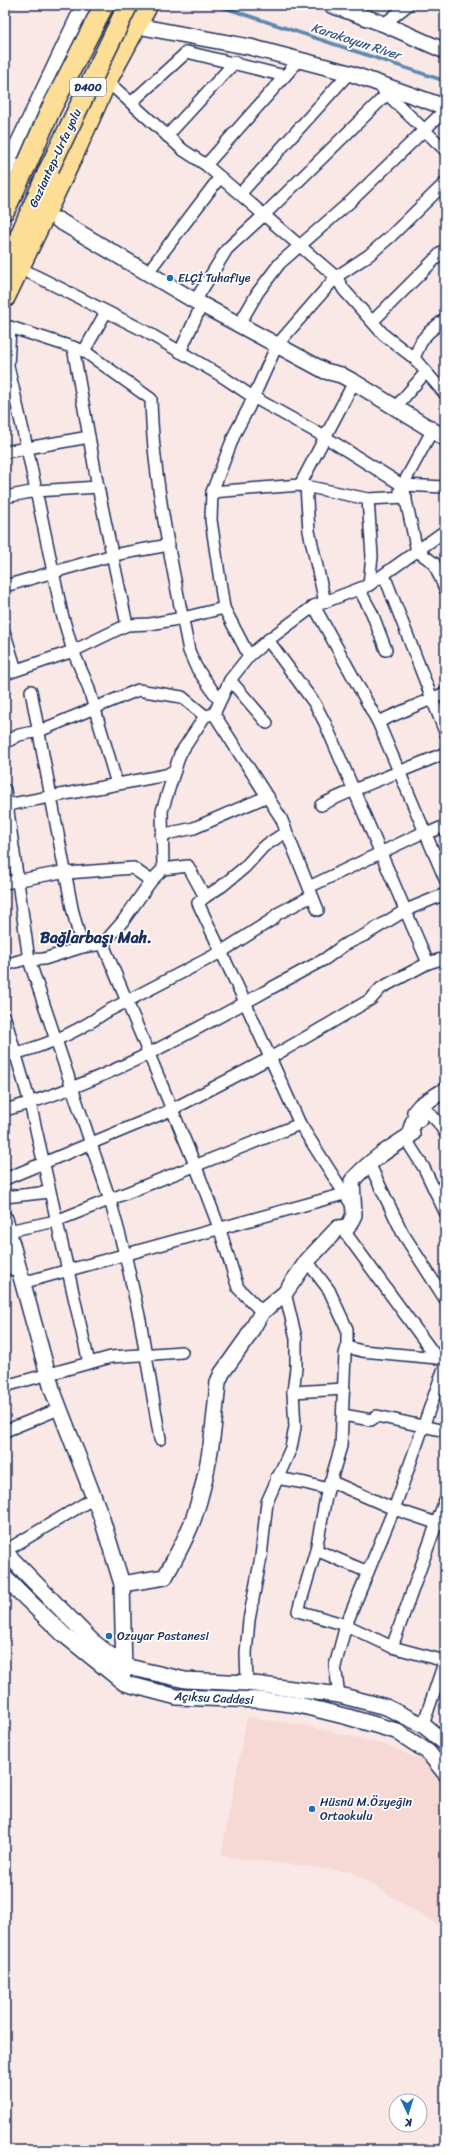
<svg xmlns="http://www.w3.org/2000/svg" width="450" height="2155" font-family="Sriracha,sans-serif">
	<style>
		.built { fill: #f6d8d4 }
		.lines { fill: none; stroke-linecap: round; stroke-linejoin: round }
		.stream { stroke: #5b89b0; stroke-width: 3.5 }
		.secondary-tunnel { stroke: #cdc3cb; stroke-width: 15; stroke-dasharray: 15 8; stroke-linecap: butt }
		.street-casing { stroke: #1b2f5e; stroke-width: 14 }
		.secondary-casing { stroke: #1b2f5e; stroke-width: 18 }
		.highway-casing { stroke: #1b2f5e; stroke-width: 22 }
		.street { stroke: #fff; stroke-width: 11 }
		.secondary { stroke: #fff; stroke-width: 15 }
		.highway { stroke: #fdde96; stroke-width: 19 }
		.highway-bridge-casing { stroke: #1b2f5e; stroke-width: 22; stroke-linecap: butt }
		.highway-bridge { stroke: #fdde96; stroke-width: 19 }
		.poi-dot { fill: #1f6fb2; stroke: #fff; stroke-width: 1.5 }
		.labels { text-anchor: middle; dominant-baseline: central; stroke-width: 3.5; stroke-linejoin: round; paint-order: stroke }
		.shield { fill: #fff; stroke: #5f6d8e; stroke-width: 1 }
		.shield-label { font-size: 11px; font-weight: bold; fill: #1b2f5e }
		.street-label { font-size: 12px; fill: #1b2f5e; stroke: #fff }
		.poi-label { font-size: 12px; fill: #1b2f5e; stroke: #fff; text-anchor: start }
		.water-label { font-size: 13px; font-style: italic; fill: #3b5c87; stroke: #fff }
		.district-label { font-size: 16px; font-weight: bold; fill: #1b2f5e; stroke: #fff }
	</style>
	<rect width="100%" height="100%" fill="#fae8e6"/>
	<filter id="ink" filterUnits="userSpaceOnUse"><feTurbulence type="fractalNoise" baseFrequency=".025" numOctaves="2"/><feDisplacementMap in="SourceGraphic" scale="8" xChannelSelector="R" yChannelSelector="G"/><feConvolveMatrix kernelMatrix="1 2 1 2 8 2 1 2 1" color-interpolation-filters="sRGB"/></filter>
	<g filter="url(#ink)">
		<polygon class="built" points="247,1717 302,1725 386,1745 426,1762 445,1787 445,1929 352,1872 221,1856"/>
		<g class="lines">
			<polyline class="stream" points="216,5 445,81"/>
			<polyline class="secondary-tunnel" points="5,184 42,209"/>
			<g class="street-casing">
				<g id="street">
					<polyline points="384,24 408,5"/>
					<polyline points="107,81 183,150 206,165 336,277 344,290 384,335 414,358 445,394"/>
					<polyline points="383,90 445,150"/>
					<polyline points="132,102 187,52 285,76"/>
					<polyline points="167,136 235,62"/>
					<polyline points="206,165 299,60"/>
					<polyline points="240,194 349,73"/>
					<polyline points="20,268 143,330 220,375 253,397 325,437 402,485 445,487"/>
					<polyline points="148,272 220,177"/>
					<polyline points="195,301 227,249 263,216 386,95"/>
					<polyline points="373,321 445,249"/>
					<polyline points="239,325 258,292 280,263 350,202 445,110"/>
					<polyline points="73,347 98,487 127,625"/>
					<polyline points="84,351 106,312"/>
					<polyline points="180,352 202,304"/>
					<polyline points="414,358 422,340 429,332 445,319"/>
					<polyline points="395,408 426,372"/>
					<polyline points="5,452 89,437"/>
					<polyline points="300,485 354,382"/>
					<polyline points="306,486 309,531 325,602"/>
					<polyline points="400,490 432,431"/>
					<polyline points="404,491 417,551 434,563 445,589"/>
					<polyline points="212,492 300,485 368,499 406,497"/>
					<polyline points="5,497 36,491 98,487"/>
					<polyline points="368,499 372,556 369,585"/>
					<polyline points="384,575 445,732"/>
					<polyline points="5,586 113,555 169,545"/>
					<polyline points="359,589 372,613 386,650"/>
					<polyline points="314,606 378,722 445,879"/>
					<polyline points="5,634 16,670"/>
					<polyline points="268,640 315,704 325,723 428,963"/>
					<polyline points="249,656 224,608 211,520 212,492 235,433 248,409 277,345 336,277 369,255 391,236 445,183"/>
					<polyline points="5,674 73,651 127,625 150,624 183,618 224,608"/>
					<polyline points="230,680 267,723"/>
					<polyline points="31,691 72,908 82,947"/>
					<polyline points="214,714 281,818 318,910"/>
					<polyline points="378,722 445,693"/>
					<polyline points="5,743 19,735 39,731 138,690 182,697 205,716"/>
					<path d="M 117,784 L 88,686 L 73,651 L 62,614 L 27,448 L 8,366 L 10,327 L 84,351 L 151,399 C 153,483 173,568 189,651 L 196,667 L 219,700"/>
					<polyline points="5,790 29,960 110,1200 125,1254 140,1320 160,1439"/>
					<path d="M 321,805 C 361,785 404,771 445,753"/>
					<polyline points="5,809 7,805 166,775 175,770"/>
					<polyline points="426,834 445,826"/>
					<polyline points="161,835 194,828 268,796"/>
					<polyline points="163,869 188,866 205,897 198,903 245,1002 300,1124 353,1207"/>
					<polyline points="67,873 133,868 151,881 163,869 162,811 180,754 205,716 214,714 230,680 249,656 268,640 314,606 369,585 445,531"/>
					<polyline points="5,883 67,871"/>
					<polyline points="309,887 424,832"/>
					<polyline points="205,897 222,886 245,867 263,847 286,832"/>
					<polyline points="103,944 196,1167 220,1230 238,1288 262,1312"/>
					<polyline points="29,960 44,959 82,947 103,944 123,921 151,881"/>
					<polyline points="5,965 29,958"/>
					<polyline points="5,1018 30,1103 89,1363"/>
					<path d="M 5,1056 C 40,1048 76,1033 106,1012 L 221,952 L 273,919 L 277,914 L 312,896"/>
					<polyline points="421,1105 438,1122 445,1133"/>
					<path d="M 5,1110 C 119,1079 221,1014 325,959 L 344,945 L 365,935 L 406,910 L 445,894"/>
					<polyline points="405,1138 424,1168 445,1212"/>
					<polyline points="369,1163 402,1232 445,1299"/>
					<polyline points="5,1179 171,1110 270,1058 329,1024 371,999 381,988 428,963 445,958"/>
					<polyline points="5,1197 49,1192"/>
					<polyline points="348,1227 347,1235 437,1358 445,1356"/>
					<polyline points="8,1231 56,1221 300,1124"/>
					<polyline points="307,1261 329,1290 347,1329 347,1347 345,1354 341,1446 326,1497 316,1550 298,1611 346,1625 392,1647 445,1661"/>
					<polyline points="5,1266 19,1272"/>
					<polyline points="22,1283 344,1194"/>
					<polyline points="347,1347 362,1351 437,1358"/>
					<polyline points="5,1386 111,1357 182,1352"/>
					<polyline points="293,1392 344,1389"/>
					<polyline points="343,1415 371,1420 377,1416 445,1431"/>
					<polyline points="5,1431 59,1409"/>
					<polyline points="276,1478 305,1483 328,1489"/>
					<polyline points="330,1481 394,1509 445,1526"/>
					<polyline points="316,1550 368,1572"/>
					<polyline points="5,1551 94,1498"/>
					<polyline points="392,1647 445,1500"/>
					<polyline points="247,1683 246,1653 249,1620 261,1557 267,1502 291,1448 295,1427 293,1392 296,1368 296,1338 285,1293"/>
					<polyline points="339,1695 335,1666 346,1625 394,1509 445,1365"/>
					<polyline points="423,1725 445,1660"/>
				</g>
			</g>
			<g class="secondary-casing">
				<g id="secondary">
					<polyline points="87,5 137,26 250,47 349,73 445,107"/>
					<polyline points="331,5 384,24 445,51"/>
					<polyline points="5,171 84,5"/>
					<polyline points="58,220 195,301 325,371 341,375 354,382 445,438"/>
					<polyline points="5,1219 52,1389 101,1516 122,1584 124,1672"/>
					<polyline points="5,1552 92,1641 124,1666 185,1680 247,1683 339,1695 386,1707 423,1725 445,1743"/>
					<polyline points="5,1578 63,1634 124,1683 177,1697 260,1700 299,1705 348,1717 396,1731 428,1752 445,1773"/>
					<path d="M 122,1584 L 165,1577 C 175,1558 187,1538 194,1517 C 209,1473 214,1428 218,1382 L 222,1373 L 247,1338 L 262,1312 L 285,1293 L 307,1261 L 338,1228 L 348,1227 L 354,1215 L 352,1181 C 369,1161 390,1148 412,1134 L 411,1129 L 413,1122 L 419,1119 L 415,1112 L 421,1105 L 445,1090"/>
				</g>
			</g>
			<g class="highway-casing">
				<g id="highway">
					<polyline points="5,210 27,164"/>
					<polyline points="5,269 49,169"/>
					<polyline points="5,298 74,154 107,81 148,5"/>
				</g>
			</g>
			<use href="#street" class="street"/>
			<use href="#secondary" class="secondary"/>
			<use href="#highway" class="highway"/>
			<g class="highway-bridge-casing">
				<g id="highway-bridge">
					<polyline points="27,164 51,109 104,5"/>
					<polyline points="49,169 128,5"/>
				</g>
			</g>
			<use href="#highway-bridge" class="highway-bridge"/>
		</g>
	</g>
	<g class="poi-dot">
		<circle cx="170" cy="278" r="4"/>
		<circle cx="109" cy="1636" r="4"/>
		<circle cx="312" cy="1809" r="4"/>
	</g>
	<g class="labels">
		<rect class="shield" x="70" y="78" width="36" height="18" rx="3"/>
		<g class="shield-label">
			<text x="88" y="87">D400</text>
		</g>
		<g class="street-label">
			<text transform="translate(55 158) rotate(-65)">Gaziantep-Urfa yolu</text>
			<text transform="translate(214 1698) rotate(3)">Açıksu Caddesi</text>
		</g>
		<g class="poi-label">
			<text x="178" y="278">ELÇİ Tuhafiye</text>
			<text x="117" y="1636">Ozuyar Pastanesi</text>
			<text x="320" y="1802">Hüsnü M.Özyeğin<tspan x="320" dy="14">Ortaokulu</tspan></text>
		</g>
		<g class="water-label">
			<text transform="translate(356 41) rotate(18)">Karakoyun River</text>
		</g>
		<g class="district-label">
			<text x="96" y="937">Bağlarbaşı Mah.</text>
		</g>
	</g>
	<rect width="450" height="2155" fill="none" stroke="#fff" stroke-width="20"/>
	<rect x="10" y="10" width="430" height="2135" fill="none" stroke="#1b2f5e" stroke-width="1.5" filter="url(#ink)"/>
	<g transform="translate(408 2113) rotate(176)"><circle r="19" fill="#ffffff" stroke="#a4acbf"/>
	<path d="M0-3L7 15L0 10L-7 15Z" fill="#1f6fb2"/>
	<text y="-6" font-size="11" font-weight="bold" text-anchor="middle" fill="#1b2f5e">K</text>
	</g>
</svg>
